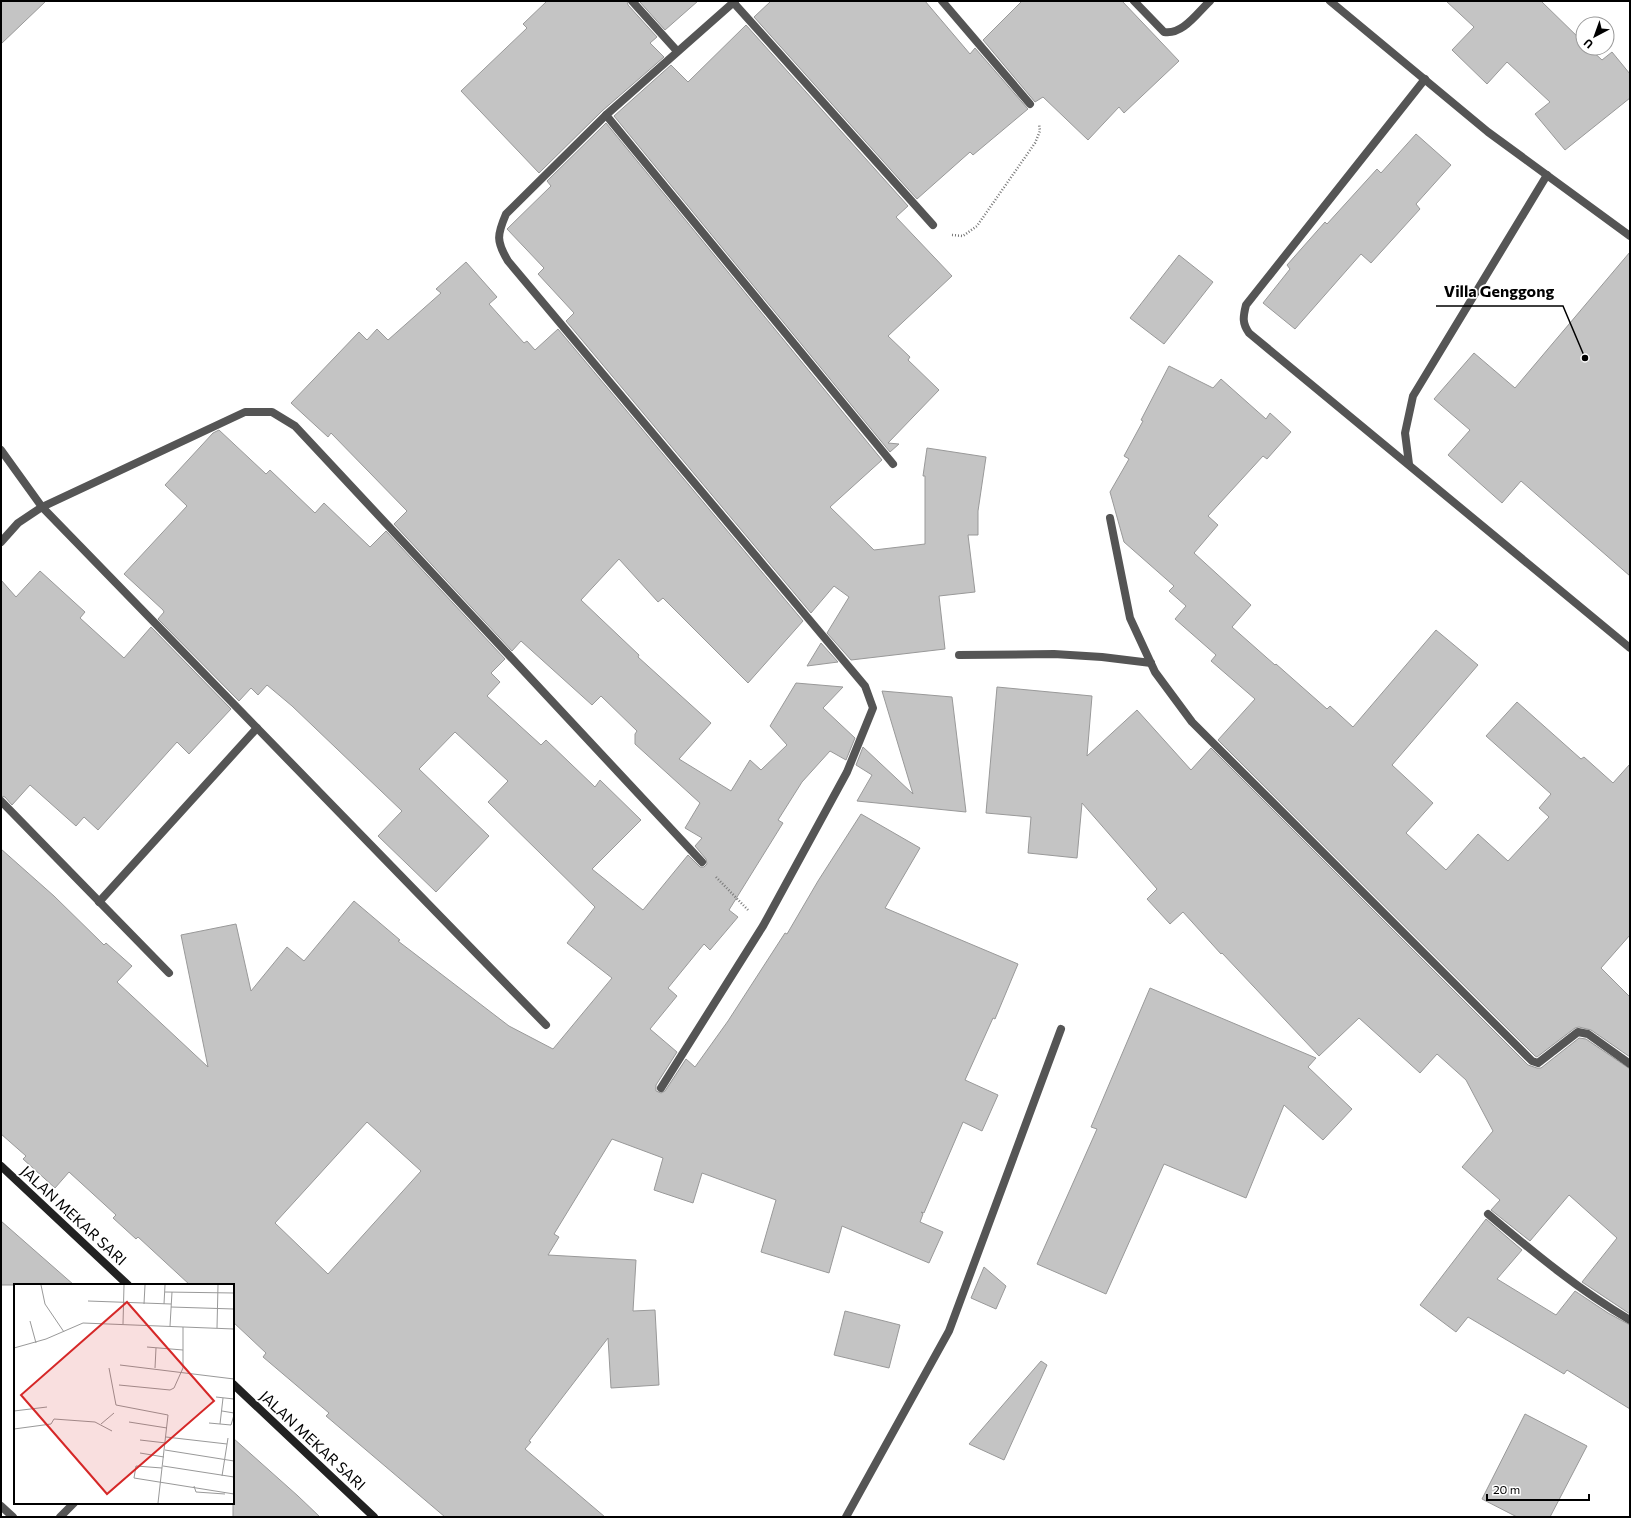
<svg xmlns="http://www.w3.org/2000/svg" width="1631" height="1518" font-family="Commissioner,sans-serif">
	<style>
		.building { fill: #c4c4c4; stroke: #999; fill-rule: evenodd }
		.lines { fill: none; stroke-linecap: round; stroke-linejoin: round }
		.path { stroke: #777; stroke-width: 2.5; stroke-dasharray: 1 2; stroke-linecap: butt }
		.service { stroke: #555; stroke-width: 8 }
		.minor { stroke: #555; stroke-width: 8 }
		.secondary { stroke: #222; stroke-width: 8 }
		.labels { text-anchor: middle; dominant-baseline: central; stroke-width: 3.5; stroke-linejoin: round; paint-order: stroke }
		.street-label { font-size: 15px; fill: #000; stroke: #fff }
		.inset-road { fill: none; stroke: #999; stroke-width: 1 }
		.view { fill: #d62828; fill-opacity: 0.15; stroke: #d62828; stroke-width: 2 }
		.inset-edge { fill: none; stroke: #000; stroke-width: 2 }
		.leader { fill: none; stroke: #000; stroke-width: 1.5 }
		.callout-dot { fill: #000; stroke: #fff; stroke-width: 1.5 }
		.callout-label { font-size: 16px; text-anchor: middle; font-weight: bold; fill: #000; stroke: #fff; stroke-width: 3.5; stroke-linejoin: round; paint-order: stroke }
	</style>
	<rect width="100%" height="100%" fill="#fff"/>
	<g class="building">
		<polygon points="1,1 46,1 1,44"/>
		<polygon points="547,1 627,1 628,5 657,37 650,43 664,57 602,111 539,173 461,91 527,28 523,24"/>
		<polygon points="639,1 698,1 665,30"/>
		<polygon points="771,1 925,1 970,54 975,48 1028,109 973,155 970,152 917,199 754,17"/>
		<polygon points="1022,1 1122,1 1179,61 1124,113 1119,107 1088,140 1043,97 1035,102 983,40"/>
		<polygon points="1446,1 1541,1 1583,42 1583,48 1589,48 1602,60 1612,52 1630,74 1630,98 1565,150 1535,114 1550,102 1507,62 1487,84 1452,50 1474,27"/>
		<polygon points="746,25 908,206 896,217 952,276 888,336 910,357 908,360 939,390 888,443 899,444 890,452 614,116 671,65 688,82"/>
		<polygon points="606,123 882,460 830,507 874,550 925,544 925,476 923,476 927,448 986,457 978,511 978,535 968,535 975,592 939,596 945,649 851,660 827,633 849,597 834,586 811,613 566,321 574,313 538,274 544,268 507,229 551,186 547,181"/>
		<polygon points="1416,134 1451,165 1416,204 1420,209 1371,263 1361,254 1295,329 1263,303 1290,269 1287,265 1325,222 1327,224 1377,169 1381,173"/>
		<polygon points="1630,252 1630,576 1521,481 1502,503 1448,455 1470,430 1434,399 1474,353 1515,388"/>
		<polygon points="1179,255 1213,282 1164,344 1130,318"/>
		<path d="M 466,262 L 497,297 L 489,304 L 524,343 L 527,341 L 535,350 L 558,329 L 803,621 L 748,683 L 663,598 L 658,602 L 619,559 L 581,600 L 639,655 L 638,657 L 711,723 L 679,759 L 731,791 L 750,760 L 761,770 L 787,745 L 770,726 L 796,683 L 843,687 L 823,708 L 855,738 L 846,760 L 830,751 L 802,782 L 778,820 L 783,823 L 729,910 L 738,917 L 710,950 L 704,944 L 668,988 L 677,996 L 650,1029 L 677,1052 L 656,1085 L 656,1091 L 661,1093 L 665,1091 L 686,1059 L 695,1067 L 728,1021 L 785,933 L 787,934 L 818,881 L 861,814 L 920,848 L 885,908 L 1018,964 L 995,1019 L 993,1018 L 965,1080 L 998,1095 L 982,1131 L 963,1122 L 924,1213 L 921,1212 L 923,1214 L 920,1222 L 943,1232 L 929,1263 L 842,1226 L 829,1273 L 761,1252 L 776,1200 L 702,1173 L 693,1203 L 654,1190 L 663,1158 L 612,1139 L 554,1234 L 559,1237 L 548,1255 L 636,1260 L 633,1311 L 655,1310 L 659,1385 L 611,1388 L 608,1338 L 529,1441 L 531,1442 L 525,1449 L 605,1517 L 445,1517 L 326,1416 L 329,1413 L 263,1357 L 266,1353 L 233,1322 L 233,1285 L 190,1285 L 138,1237 L 136,1239 L 113,1218 L 116,1215 L 69,1172 L 55,1188 L 23,1159 L 26,1156 L 1,1134 L 1,849 L 54,896 L 104,945 L 106,943 L 132,966 L 117,982 L 208,1067 L 181,935 L 236,924 L 251,991 L 287,947 L 304,961 L 354,901 L 400,940 L 398,941 L 509,1026 L 553,1049 L 612,978 L 567,943 L 595,907 L 488,802 L 508,781 L 455,732 L 419,769 L 489,836 L 436,892 L 378,836 L 402,811 L 292,706 L 267,685 L 258,695 L 251,688 L 239,701 L 158,619 L 164,612 L 163,610 L 124,574 L 187,506 L 165,485 L 213,433 L 219,430 L 266,474 L 270,470 L 315,513 L 324,503 L 370,547 L 386,531 L 505,659 L 491,673 L 500,682 L 487,696 L 541,745 L 546,740 L 595,787 L 600,780 L 641,820 L 592,869 L 643,910 L 688,855 L 700,867 L 704,867 L 707,864 L 706,859 L 695,846 L 702,838 L 685,828 L 700,803 L 635,744 L 635,734 L 637,731 L 601,696 L 592,705 L 521,641 L 512,651 L 394,524 L 407,511 L 331,433 L 328,437 L 291,403 L 359,332 L 367,340 L 377,329 L 388,340 L 441,293 L 436,289 ZM 367,1122 L 421,1171 L 328,1274 L 275,1223 Z"/>
		<polygon points="1169,366 1213,388 1221,379 1266,419 1270,413 1291,432 1267,459 1263,456 1208,516 1218,525 1194,553 1251,605 1232,627 1275,665 1276,664 1327,709 1330,706 1353,727 1436,630 1478,665 1392,765 1433,803 1406,833 1446,870 1478,834 1508,861 1549,817 1539,808 1551,794 1486,736 1517,702 1581,759 1584,757 1613,783 1630,764 1630,935 1601,968 1630,997 1630,1057 1591,1030 1579,1027 1575,1028 1537,1057 1535,1056 1218,740 1255,699 1211,661 1216,655 1175,619 1186,606 1169,591 1174,586 1124,542 1110,492 1129,459 1124,456 1143,421 1141,420"/>
		<polygon points="40,571 85,612 80,618 124,658 151,627 231,709 189,754 177,742 98,830 84,817 76,826 30,785 12,805 5,797 1,796 1,580 16,597"/>
		<polygon points="821,643 838,662 807,666"/>
		<polygon points="997,687 1092,696 1087,756 1137,710 1191,770 1211,748 1528,1065 1537,1068 1541,1068 1579,1038 1586,1039 1630,1069 1630,1314 1582,1282 1617,1238 1569,1195 1530,1241 1491,1210 1500,1200 1462,1167 1493,1131 1466,1080 1437,1054 1420,1073 1359,1018 1319,1056 1222,953 1221,954 1183,912 1170,924 1147,899 1157,889 1082,803 1077,858 1028,853 1031,817 986,813"/>
		<polygon points="882,691 952,697 966,812 857,801 872,775 856,765 863,747 913,794"/>
		<polygon points="1150,988 1316,1058 1308,1067 1352,1109 1323,1140 1284,1105 1246,1198 1164,1164 1106,1294 1037,1264 1097,1129 1091,1127"/>
		<polygon points="1486,1219 1522,1250 1497,1279 1556,1315 1575,1291 1608,1313 1630,1325 1630,1409 1567,1370 1564,1374 1468,1317 1456,1332 1420,1305"/>
		<polygon points="1,1221 74,1285 1,1285"/>
		<polygon points="984,1267 1006,1286 996,1309 971,1298"/>
		<polygon points="845,1311 900,1325 889,1368 834,1355"/>
		<polygon points="1041,1361 1047,1365 1004,1460 969,1444"/>
		<polygon points="1525,1414 1587,1446 1550,1517 1517,1517 1482,1499"/>
		<polygon points="233,1438 298,1496 320,1517 233,1517"/>
	</g>
	<g class="lines">
		<g class="path">
			<polyline points="952,235 963,236 977,226 1035,143 1040,131 1039,124"/>
			<polyline points="716,877 748,910"/>
		</g>
		<g class="service">
			<polyline points="1330,1 1488,132 1630,236"/>
			<path d="M 1425,79 L 1246,305 C 1243,317 1242,323 1249,333 L 1630,648"/>
			<polyline points="1409,464 1405,433 1413,396 1547,175"/>
			<polyline points="846,1517 949,1331 1061,1029"/>
		</g>
		<g class="minor">
			<polyline points="632,1 677,51"/>
			<polyline points="942,1 1030,104"/>
			<path d="M 1134,1 L 1164,32 C 1183,35 1197,13 1210,1"/>
			<polyline points="733,2 933,225"/>
			<polyline points="606,115 893,464"/>
			<polyline points="1,450 42,507 546,1025"/>
			<polyline points="1110,518 1130,618 1155,672 1192,722 1532,1061 1538,1063 1578,1032 1588,1034 1630,1064"/>
			<polyline points="1,542 18,523 42,507 245,412 272,412 295,426 702,862"/>
			<polyline points="959,655 1054,654 1102,657 1151,663"/>
			<polyline points="1,801 169,973"/>
			<polyline points="99,902 257,728"/>
			<path d="M 661,1088 L 763,926 L 847,772 L 873,708 L 865,686 L 508,261 C 496,241 497,235 506,214 L 606,115 L 735,1"/>
			<path d="M 1488,1214 C 1533,1252 1579,1290 1630,1320"/>
			<polyline points="1,1506 13,1517"/>
			<polyline points="60,1517 74,1503"/>
		</g>
		<g class="secondary">
			<polyline points="1,1166 128,1285"/>
			<polyline points="233,1384 374,1517"/>
		</g>
	</g>
	<g class="labels">
		<g class="street-label">
			<text transform="translate(74 1215) rotate(43)">JALAN MEKAR SARI</text>
			<text transform="translate(313 1440) rotate(43)">JALAN MEKAR SARI</text>
		</g>
	</g>
	<g transform="translate(14 1284)">
		<rect width="220" height="220" fill="#fff"/>
		<path class="inset-road" d="M 27,1 L 31,20 L 50,48M 151,8 L 220,9M 74,17 L 157,20M 130,20 L 131,1M 150,20 L 151,1M 157,23 L 220,25M 16,37 L 22,59M 109,40 L 110,1M 156,42 L 158,8M 203,44 L 204,1M 133,63 L 169,66M 0,64 L 32,55 L 69,39 L 220,45M 106,81 L 220,95M 95,84 L 102,121 L 154,131 L 144,219M 141,84 L 142,64M 105,101 L 156,106 L 160,104 L 169,84 L 169,43M 202,113 L 220,115M 0,127 L 33,123M 208,127 L 220,129M 115,138 L 153,144M 195,139 L 217,141 L 220,131M 87,140 L 100,129M 206,140 L 209,114M 0,145 L 37,140 L 40,135 L 81,138 L 98,147M 152,153 L 213,160M 126,156 L 152,159M 151,166 L 220,177M 126,169 L 150,173M 149,182 L 220,193M 148,184 L 122,182 L 120,194 L 220,210M 208,192 L 214,154M 180,202 L 182,208 L 211,210"/>
		<path class="view" d="M 113,18 L 200,117 L 93,210 L 7,111 Z"/>
		<rect width="220" height="220" class="inset-edge"/>
	</g>
	<path class="leader" d="M1585 358L1563 306H1436"/>
	<circle class="callout-dot" cx="1585" cy="358" r="4"/>
	<g class="callout-label">
		<text x="1499" y="297">Villa Genggong</text>
	</g>
	<rect width="1631" height="1518" fill="none" stroke="#000000" stroke-width="4"/>
	<g transform="translate(1595 36) rotate(221)"><circle r="19" fill="#ffffff" stroke="#999999"/>
	<path d="M0-3L7 15L0 10L-7 15Z" fill="#000000"/>
	<text y="-6" font-size="11" font-weight="bold" text-anchor="middle" fill="#000000">U</text>
	</g>
	<path d="M1487 1494v6h102v-6" fill="none" stroke="#000000" stroke-width="2"/>
	<text x="1493" y="1494" font-size="12" fill="#000000" stroke="#ffffff" stroke-width="3" paint-order="stroke">20 m</text>
</svg>
